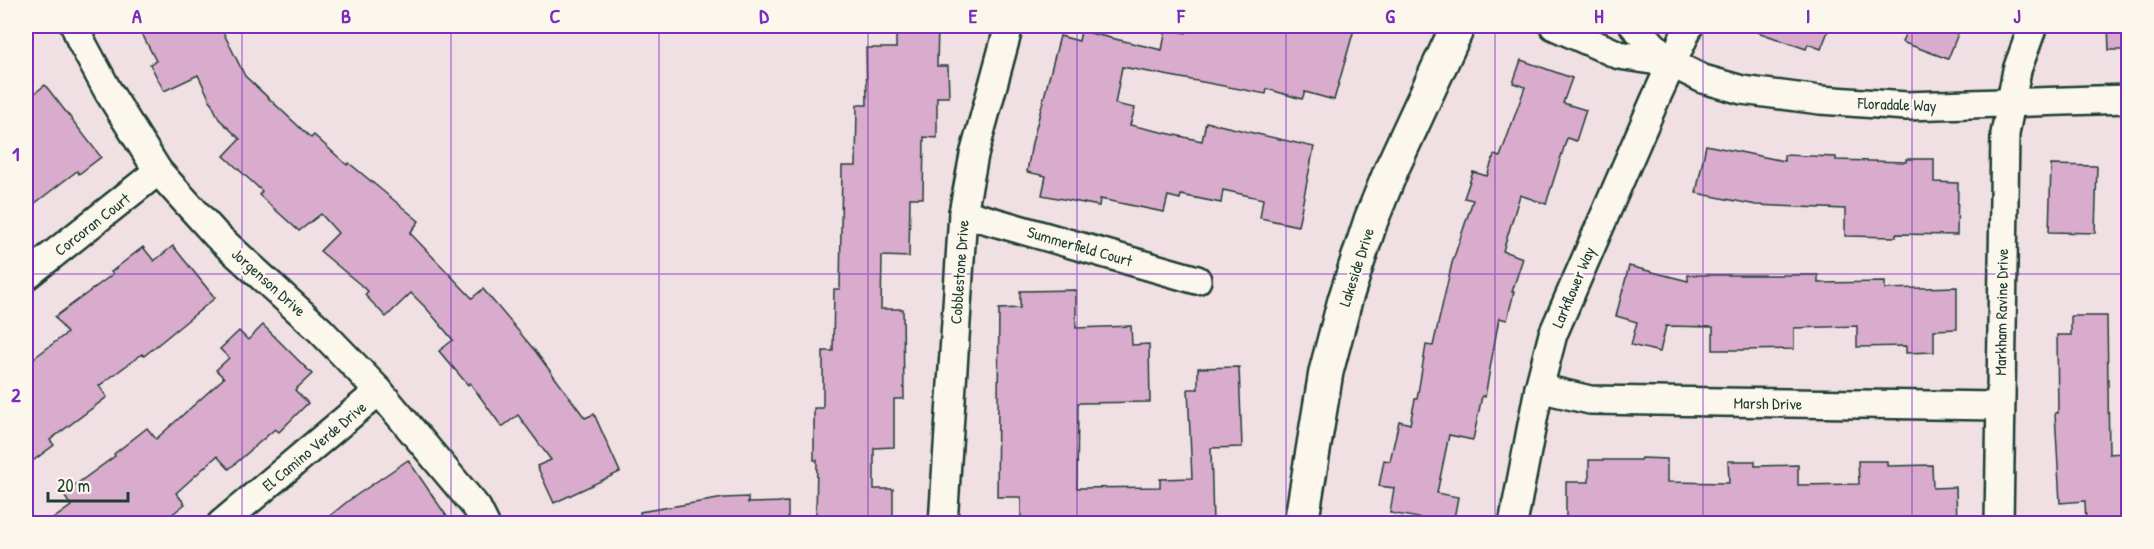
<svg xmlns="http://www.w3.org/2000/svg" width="2154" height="549" font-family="'Patrick Hand',sans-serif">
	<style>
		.building { fill: #d9abcd; stroke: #1f3d34; stroke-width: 1.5 }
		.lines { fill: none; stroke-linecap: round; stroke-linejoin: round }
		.minor-casing { stroke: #1f3d34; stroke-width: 32 }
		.tertiary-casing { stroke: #1f3d34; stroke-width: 38 }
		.minor { stroke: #fbf7ec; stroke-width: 27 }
		.tertiary { stroke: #fbf7ec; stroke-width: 33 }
		.grid { fill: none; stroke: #7b2cbf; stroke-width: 1.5; stroke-opacity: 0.55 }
		.labels { text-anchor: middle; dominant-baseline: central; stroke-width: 5; stroke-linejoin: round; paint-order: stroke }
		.street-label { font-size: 16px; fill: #1f3d34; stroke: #fbf7ec }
		.neatline { fill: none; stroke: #7b2cbf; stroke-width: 2 }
		.grid-label { font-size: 20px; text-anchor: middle; font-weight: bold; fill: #7b2cbf }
	</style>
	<rect width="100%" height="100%" fill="#f1e0e3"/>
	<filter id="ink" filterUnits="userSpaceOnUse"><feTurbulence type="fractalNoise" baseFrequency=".0167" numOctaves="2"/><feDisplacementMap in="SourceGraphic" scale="12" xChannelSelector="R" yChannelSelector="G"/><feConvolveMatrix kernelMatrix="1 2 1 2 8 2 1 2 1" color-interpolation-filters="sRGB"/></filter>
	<g filter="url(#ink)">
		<g class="building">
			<polygon points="138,26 220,26 245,76 311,138 314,135 347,165 349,163 419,221 410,233 472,298 483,289 536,352 585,418 594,414 620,472 554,503 537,466 551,460 518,415 502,427 470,383 468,385 439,351 453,340 427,309 411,293 386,317 365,295 368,291 320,251 338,233 321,214 299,231 259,195 262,191 224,156 240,139 219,119 198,75 164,91 150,64 156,61"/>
			<polygon points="896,26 938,26 937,66 948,66 949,97 937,97 937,138 924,137 923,198 910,198 909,257 882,256 881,309 903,309 904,399 894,399 894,447 874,448 874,489 893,489 893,521 816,520 817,460 814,460 814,408 823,408 823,351 833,351 834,289 840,289 842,166 856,166 857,105 867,105 866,48 896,48"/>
			<polygon points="1188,26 1355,26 1334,100 1305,92 1302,99 1267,89 1266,94 1122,67 1115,104 1135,108 1130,125 1202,141 1206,122 1314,147 1298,226 1260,218 1263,199 1223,190 1221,203 1181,195 1180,199 1168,196 1164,212 1100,199 1099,206 1042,195 1046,176 1027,172 1032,143 1060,36 1079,41 1081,31 1162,50 1166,29 1186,33"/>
			<polygon points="1749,26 1830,26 1821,49 1808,44 1806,49 1749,29"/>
			<polygon points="1908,26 1961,26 1948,59 1902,42"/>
			<polygon points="2108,26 2128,26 2128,50 2109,50"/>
			<polygon points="1521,60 1572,78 1563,103 1586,110 1576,141 1567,138 1546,204 1520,195 1503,251 1523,258 1512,292 1514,292 1507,320 1499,318 1485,397 1482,396 1473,440 1449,435 1437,493 1458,497 1453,524 1390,513 1394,488 1379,486 1384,460 1390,461 1399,421 1410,424 1415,399 1417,399 1426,345 1433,346 1452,263 1473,200 1464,198 1473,172 1487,176 1494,155 1500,157 1525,87 1513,83"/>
			<polygon points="45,85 101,157 79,174 77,171 26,210 26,100"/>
			<polygon points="1706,145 1784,161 1784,155 1836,157 1836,160 1906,162 1906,159 1934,159 1934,182 1958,183 1957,235 1896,234 1896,237 1845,236 1845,209 1756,205 1696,193"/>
			<polygon points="2051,165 2097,166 2095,233 2049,232"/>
			<polygon points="173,246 215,298 144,356 142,354 99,386 107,397 50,440 54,445 26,466 26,364 67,333 55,317 113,274 111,272 143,247 154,261"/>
			<polygon points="1629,266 1688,281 1688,275 1818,275 1818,283 1885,282 1885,289 1957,287 1957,329 1934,330 1934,352 1906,353 1906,346 1857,347 1857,326 1794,328 1794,349 1739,350 1713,350 1713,327 1666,326 1660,352 1631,345 1637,322 1616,316"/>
			<polygon points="1076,290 1076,328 1131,326 1132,345 1149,344 1150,402 1078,403 1077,488 1160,487 1160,479 1192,478 1188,389 1198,389 1198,368 1239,367 1242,447 1211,448 1213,524 1101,524 1101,520 1021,519 1021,497 997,497 999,309 1020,308 1020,291"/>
			<polygon points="2071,316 2107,316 2109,454 2123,453 2126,524 2086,524 2085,501 2060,503 2055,413 2058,413 2057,335 2071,335"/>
			<polygon points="263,325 312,374 295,390 308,403 279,432 275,429 229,469 217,456 176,493 185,504 160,524 46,524 71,506 63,494 115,456 114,454 147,428 156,439 224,378 216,370 229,358 220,349 239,331 248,340"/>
			<polygon points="1641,458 1667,459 1667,482 1729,483 1728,461 1755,461 1755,466 1798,465 1798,485 1859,484 1858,461 1887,461 1887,466 1932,465 1933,488 1956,487 1957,524 1566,524 1566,482 1589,482 1589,460 1640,460"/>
			<polygon points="408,460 452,524 320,524 348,501"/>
			<polygon points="748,497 748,503 788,502 788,524 641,524 640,512 724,498"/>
		</g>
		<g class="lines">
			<g class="minor-casing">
				<g id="minor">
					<polyline points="75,26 81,41 108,91 158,171 217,236 320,330 379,391 477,508 485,524"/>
					<polyline points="1554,26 1619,55 1671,63 1703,79 1742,90 1820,100 1906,106 2128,99"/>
					<polyline points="1634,26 1671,63"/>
					<polyline points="963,213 1197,280"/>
					<polyline points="26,276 158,171"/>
					<polyline points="1539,388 1590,400 2000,406"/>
					<polyline points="221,524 379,391"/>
					<polyline points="943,524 963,213 974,155 1009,26"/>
					<polyline points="1513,524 1539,388 1553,334 1655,100 1689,26"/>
					<polyline points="1999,524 2005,134 2017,70 2033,26"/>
				</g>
			</g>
			<g class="tertiary-casing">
				<polyline id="tertiary" points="1301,524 1326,372 1345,300 1371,220 1392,168 1458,26"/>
			</g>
			<use href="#minor" class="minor"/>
			<use href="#tertiary" class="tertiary"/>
		</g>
	</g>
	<path class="grid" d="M 242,26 L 242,524M 451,26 L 451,524M 659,26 L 659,524M 868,26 L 868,524M 1077,26 L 1077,524M 1286,26 L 1286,524M 1495,26 L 1495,524M 1703,26 L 1703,524M 1912,26 L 1912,524M 26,274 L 2128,274"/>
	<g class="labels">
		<g class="street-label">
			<text transform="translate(1897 104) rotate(2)">Floradale Way</text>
			<text transform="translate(92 224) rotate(-38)">Corcoran Court</text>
			<text transform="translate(1080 246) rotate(16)">Summerfield Court</text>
			<text transform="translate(1356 267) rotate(-72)">Lakeside Drive</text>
			<text transform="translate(959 272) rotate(-86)">Cobblestone Drive</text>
			<text transform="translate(269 282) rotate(42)">Jorgenson Drive</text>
			<text transform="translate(1573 287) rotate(-67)">Larkflower Way</text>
			<text transform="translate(2001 312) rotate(-89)">Markham Ravine Drive</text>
			<text transform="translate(1768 403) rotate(1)">Marsh Drive</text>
			<text transform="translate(314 446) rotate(-40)">El Camino Verde Drive</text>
		</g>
	</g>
	<rect width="2154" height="549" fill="none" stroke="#fbf7ec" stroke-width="66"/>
	<path d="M48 492v9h80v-9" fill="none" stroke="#1f3d34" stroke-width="3"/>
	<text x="57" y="492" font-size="18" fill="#1f3d34" stroke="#fbf7ec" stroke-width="4.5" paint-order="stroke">20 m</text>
	<rect x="33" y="33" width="2088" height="483" class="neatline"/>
	<g class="grid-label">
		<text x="137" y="23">A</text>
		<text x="346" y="23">B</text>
		<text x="555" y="23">C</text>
		<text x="764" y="23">D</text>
		<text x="973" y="23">E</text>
		<text x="1181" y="23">F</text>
		<text x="1390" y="23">G</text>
		<text x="1599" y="23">H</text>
		<text x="1808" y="23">I</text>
		<text x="2017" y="23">J</text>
		<text x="16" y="161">1</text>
		<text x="16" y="402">2</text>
	</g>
</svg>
